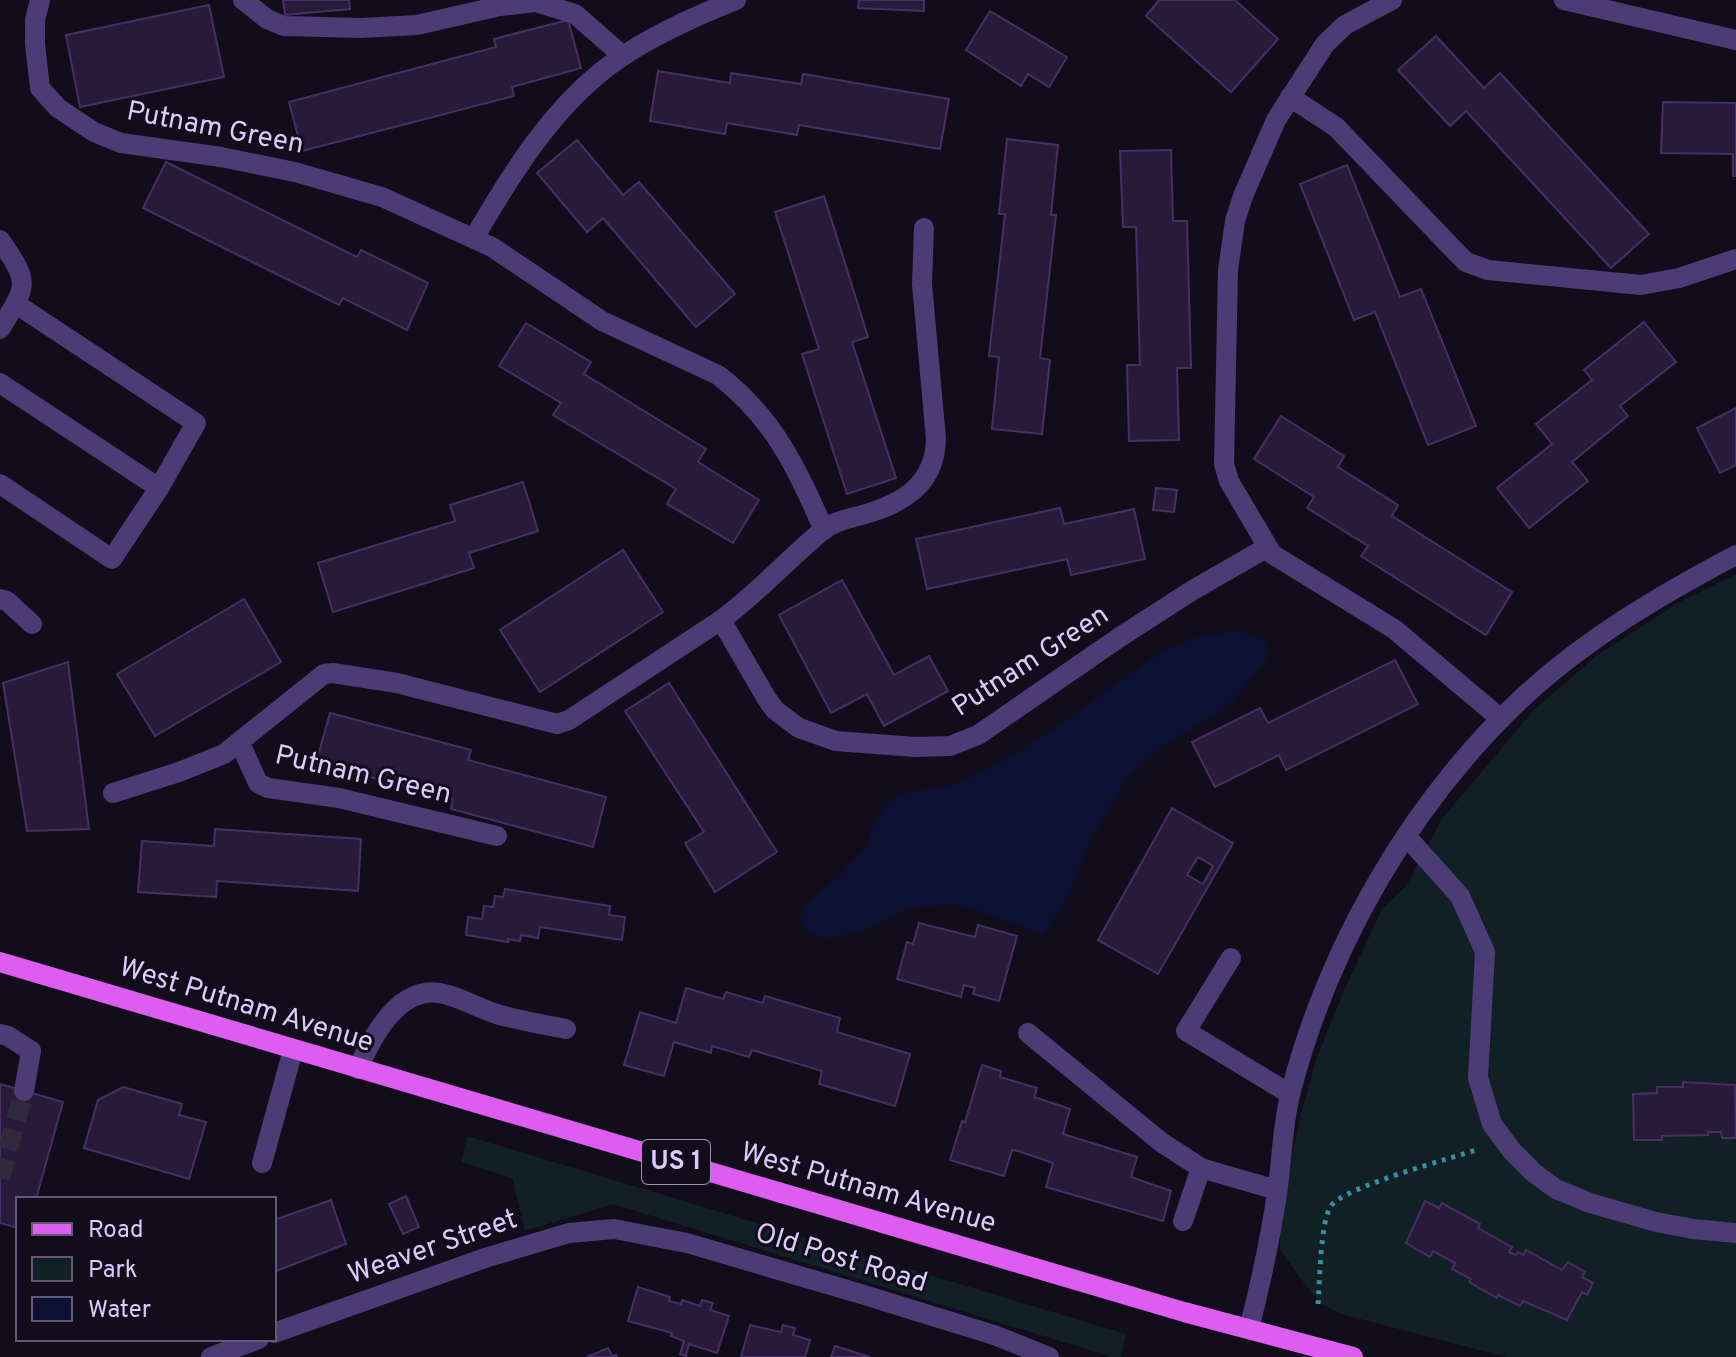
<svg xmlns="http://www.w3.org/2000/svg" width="1736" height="1357" font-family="Overpass,sans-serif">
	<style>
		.green { fill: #102024 }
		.water { fill: #0c1134 }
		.building { fill: #281b3a; stroke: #462f64; stroke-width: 2; fill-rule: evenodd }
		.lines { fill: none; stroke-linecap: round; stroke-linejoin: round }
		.minor-tunnel { stroke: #302a3c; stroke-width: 20; stroke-dasharray: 20 10; stroke-linecap: butt }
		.path { stroke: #388ea2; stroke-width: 5; stroke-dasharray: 4 6; stroke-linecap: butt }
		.minor { stroke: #4c3c75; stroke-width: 20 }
		.major { stroke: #dc5def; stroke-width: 20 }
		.labels { text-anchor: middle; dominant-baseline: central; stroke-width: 6; stroke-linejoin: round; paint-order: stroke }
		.shield { fill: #120d1b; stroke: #9f92b7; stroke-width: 2 }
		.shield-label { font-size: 26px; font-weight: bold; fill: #dccbfa }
		.street-label { font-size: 28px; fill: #dccbfa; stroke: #120d1b }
	</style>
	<rect width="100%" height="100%" fill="#120d1b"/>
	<g class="green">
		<polygon points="1736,574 1736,1357 1506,1357 1345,1315 1321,1304 1301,1279 1280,1249 1279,1219 1300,1118 1316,1060 1346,986 1382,909 1407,885 1441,820 1533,711 1597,655 1683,600"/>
		<polygon points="467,1136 1126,1334 1121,1357 1112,1357 613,1204 525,1231 512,1178 461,1162"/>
	</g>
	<polygon class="water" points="1237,630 1265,641 1270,655 1235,699 1221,711 1162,747 1126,780 1093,836 1061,910 1043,934 959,904 909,908 858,933 827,938 807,932 799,920 808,902 839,876 866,847 871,831 885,805 900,794 957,784 1005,760 1069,718 1162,651 1196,638"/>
	<g class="building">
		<polygon points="283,0 349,0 350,9 285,15"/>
		<polygon points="859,0 924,0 924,11 858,8"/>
		<polygon points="1159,0 1235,0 1278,39 1231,92 1146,16"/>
		<polygon points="209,5 224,77 80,107 66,35"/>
		<polygon points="990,11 1067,57 1049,87 1028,74 1021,86 966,50"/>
		<polygon points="568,20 581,68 512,87 514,96 302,151 289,102 496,47 494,39"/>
		<polygon points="1436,36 1484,88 1500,73 1649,234 1611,268 1466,111 1450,126 1398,70"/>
		<polygon points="658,71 730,83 731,73 801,84 803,74 949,99 940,149 799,125 797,135 727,123 725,134 650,121"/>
		<polygon points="1663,102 1736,103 1736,176 1733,176 1733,154 1661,153"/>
		<polygon points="1007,139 1058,145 1051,215 1056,215 1040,358 1050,360 1042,434 992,429 999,357 989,356 1005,214 999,214"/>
		<polygon points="577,140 623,195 639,182 735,294 696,327 603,218 587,232 537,173"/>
		<polygon points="1171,150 1173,221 1187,221 1191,368 1177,368 1179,440 1129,441 1127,365 1140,365 1136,227 1123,227 1120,151"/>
		<polygon points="166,162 357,257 361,250 428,283 407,330 343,298 339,305 143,208"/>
		<polygon points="1347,165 1400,297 1421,289 1476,426 1428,445 1375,312 1354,320 1300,184"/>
		<polygon points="824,196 868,337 852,342 896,478 847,494 802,354 819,349 775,212"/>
		<polygon points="1644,322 1676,362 1620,406 1628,416 1572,462 1588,481 1529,528 1497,488 1552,444 1536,424 1592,380 1584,370"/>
		<polygon points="526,323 591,362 584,374 706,449 698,462 759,500 733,543 667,504 676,489 553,415 561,403 499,366"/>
		<polygon points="1736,408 1736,465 1720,473 1697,428"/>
		<polygon points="1281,416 1344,456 1338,467 1398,505 1392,516 1512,592 1486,635 1361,556 1368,546 1307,508 1314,497 1254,459"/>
		<polygon points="523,482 538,531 469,553 474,568 333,612 318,563 455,521 450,505"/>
		<polygon points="1156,488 1177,490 1174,512 1153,510"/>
		<polygon points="1060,508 1064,524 1134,509 1145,559 1071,575 1067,559 927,589 916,539"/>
		<polygon points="623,550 663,612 540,692 500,630"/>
		<polygon points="842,580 894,675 929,656 948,691 884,726 867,694 831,713 779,615"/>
		<polygon points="244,599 281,662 155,736 117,674"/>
		<polygon points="1395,660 1418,704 1286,770 1279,755 1215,787 1192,742 1260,708 1268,723"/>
		<polygon points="68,662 89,829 27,831 3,683"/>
		<polygon points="669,683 777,852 715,892 685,843 704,832 625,711"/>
		<polygon points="330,713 471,750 468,760 606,797 593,847 451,809 453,799 316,763"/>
		<path d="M 1172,808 L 1233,843 L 1158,974 L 1098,940 ZM 1198,857 L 1213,866 L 1203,884 L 1187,875 Z"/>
		<polygon points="215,829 361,839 358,891 217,881 216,897 138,892 142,841 214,846"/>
		<polygon points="505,889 610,906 609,915 625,917 622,940 540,927 538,938 521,935 520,941 508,939 508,942 466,935 468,917 482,919 484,906 493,907 495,896 503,897"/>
		<polygon points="919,923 975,937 978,925 1017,936 999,1001 973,994 975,988 964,985 961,997 897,979 907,942 913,944"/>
		<polygon points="686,988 723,999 726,992 763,1003 765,996 840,1018 837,1032 910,1054 895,1106 819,1084 822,1071 752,1050 749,1057 712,1046 711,1053 674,1042 664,1076 624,1065 640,1012 676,1023"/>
		<polygon points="982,1065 1001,1071 1000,1077 1037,1088 1034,1097 1070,1109 1063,1134 1137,1157 1131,1177 1171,1191 1163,1221 1046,1187 1053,1163 1018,1151 1012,1150 1004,1176 950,1160 962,1121 965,1122"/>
		<polygon points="1683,1082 1735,1085 1736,1138 1722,1138 1721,1132 1708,1132 1708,1135 1662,1136 1662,1140 1634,1140 1633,1094 1657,1093 1657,1087 1683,1087"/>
		<polygon points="0,1084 63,1102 36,1199 18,1199 18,1228 0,1223"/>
		<polygon points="123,1087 182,1104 179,1115 206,1122 189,1179 84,1148 98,1100"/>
		<polygon points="406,1196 419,1227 403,1234 389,1204"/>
		<polygon points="331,1200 346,1244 274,1272 274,1220"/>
		<polygon points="1425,1201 1439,1208 1442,1203 1480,1224 1478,1228 1512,1247 1509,1252 1516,1255 1518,1252 1523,1255 1526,1250 1562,1270 1568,1262 1585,1272 1582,1277 1593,1283 1587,1295 1582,1292 1567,1320 1523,1301 1520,1306 1498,1295 1497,1298 1469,1282 1471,1279 1452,1269 1455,1263 1433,1251 1430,1257 1406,1243"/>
		<polygon points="638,1287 670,1297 669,1301 681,1304 682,1300 700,1306 702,1300 713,1303 710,1310 729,1316 717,1353 689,1344 686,1356 680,1354 684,1341 671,1336 672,1333 628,1321"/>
		<polygon points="750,1325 781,1332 783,1325 795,1328 793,1335 810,1340 805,1357 741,1357"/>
		<polygon points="835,1346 870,1357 831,1357"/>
		<polygon points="608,1348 612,1356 616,1355 617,1357 587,1357"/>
	</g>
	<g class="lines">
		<polyline class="minor-tunnel" points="0,1178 24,1091"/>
		<path class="path" d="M 1318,1304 C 1320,1282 1320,1222 1331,1206 C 1343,1187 1453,1158 1479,1149"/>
		<g class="minor">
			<path d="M 40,0 L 35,20 L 35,44 L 40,88 L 58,108 L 94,132 L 121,143 L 221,157 L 295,172 L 382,197 L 492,247 L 602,321 L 718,375 C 774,418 796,467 824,530"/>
			<polyline points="243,0 267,19 284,26 361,28 417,25 500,6 535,2 575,14 623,56"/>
			<polyline points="1392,0 1345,25 1325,44 1276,120 1243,196 1235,221 1228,270 1224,464 1229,481 1272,554 1394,629 1501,719"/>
			<polyline points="1564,0 1736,40"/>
			<polyline points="1290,97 1336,127 1456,252 1466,262 1488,270 1641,285 1679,278 1736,259"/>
			<path d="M 474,238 C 510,176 551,109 610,65 C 648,37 693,17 736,0"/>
			<path d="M 0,240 C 30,283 28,285 0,329"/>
			<polyline points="0,383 159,488"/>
			<polyline points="0,484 112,559 159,488 196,423 16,304"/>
			<polyline points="0,599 7,601 32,624"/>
			<path d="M 721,620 C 758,593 787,560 822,531 C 834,521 848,519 862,515 C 902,504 935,485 936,439 L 922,284 L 924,228"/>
			<polyline points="240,743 258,783 268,788 339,798 497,836"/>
			<polyline points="113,793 179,772 224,754 324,674 333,673 397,683 557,724 569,720 721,620 767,699 775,710 799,728 836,741 915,747 950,746 978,735 1120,637 1193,590 1266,548"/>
			<polyline points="1406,836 1460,896 1485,952 1478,1078 1492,1124 1512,1151 1534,1173 1556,1189 1590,1203 1656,1222 1693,1229 1736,1233"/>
			<polyline points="1231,958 1186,1031 1290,1094"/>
			<polyline points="1028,1033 1161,1142 1201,1168 1277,1190"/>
			<polyline points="0,1034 8,1036 31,1051 24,1091"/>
			<path d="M 358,1069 C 373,1034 402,980 448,995 C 466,1000 482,1010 500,1015 C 522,1021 544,1025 566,1029"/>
			<polyline points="262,1163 293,1050"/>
			<polyline points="1183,1221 1201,1168"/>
			<path d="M 1249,1329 C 1261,1282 1271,1235 1278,1187 C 1282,1155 1283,1121 1291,1091 C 1329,945 1411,803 1521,699 C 1584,640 1660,595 1736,555"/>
			<polyline points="274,1333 488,1257 569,1233 614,1229 687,1243 861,1294 994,1335 1049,1357"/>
			<polyline points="211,1357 259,1339"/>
		</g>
		<polyline class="major" points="0,962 1184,1312 1353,1357"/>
	</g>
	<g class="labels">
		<rect class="shield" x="642" y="1140" width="68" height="44" rx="6"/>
		<g class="shield-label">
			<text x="676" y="1162">US 1</text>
		</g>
		<g class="street-label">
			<text transform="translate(215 129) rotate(11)">Putnam Green</text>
			<text transform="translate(1031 662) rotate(-33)">Putnam Green</text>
			<text transform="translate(363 776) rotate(13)">Putnam Green</text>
			<text transform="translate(246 1006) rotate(17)">West Putnam Avenue</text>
			<text transform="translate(868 1189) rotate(16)">West Putnam Avenue</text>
			<text transform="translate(433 1248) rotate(-19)">Weaver Street</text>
			<text transform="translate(841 1259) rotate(17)">Old Post Road</text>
		</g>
	</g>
	<rect x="16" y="1197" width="260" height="144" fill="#120d1b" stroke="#635974" stroke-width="2"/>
	<rect x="32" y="1223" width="40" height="12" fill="#dc5def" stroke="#635974" stroke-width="2"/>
	<text x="88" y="1237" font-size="24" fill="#dccbfa">Road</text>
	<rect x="32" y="1257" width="40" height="24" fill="#102024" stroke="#635974" stroke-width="2"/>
	<text x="88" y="1277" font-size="24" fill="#dccbfa">Park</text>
	<rect x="32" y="1297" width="40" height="24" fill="#0c1134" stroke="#635974" stroke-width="2"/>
	<text x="88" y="1317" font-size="24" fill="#dccbfa">Water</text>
</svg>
